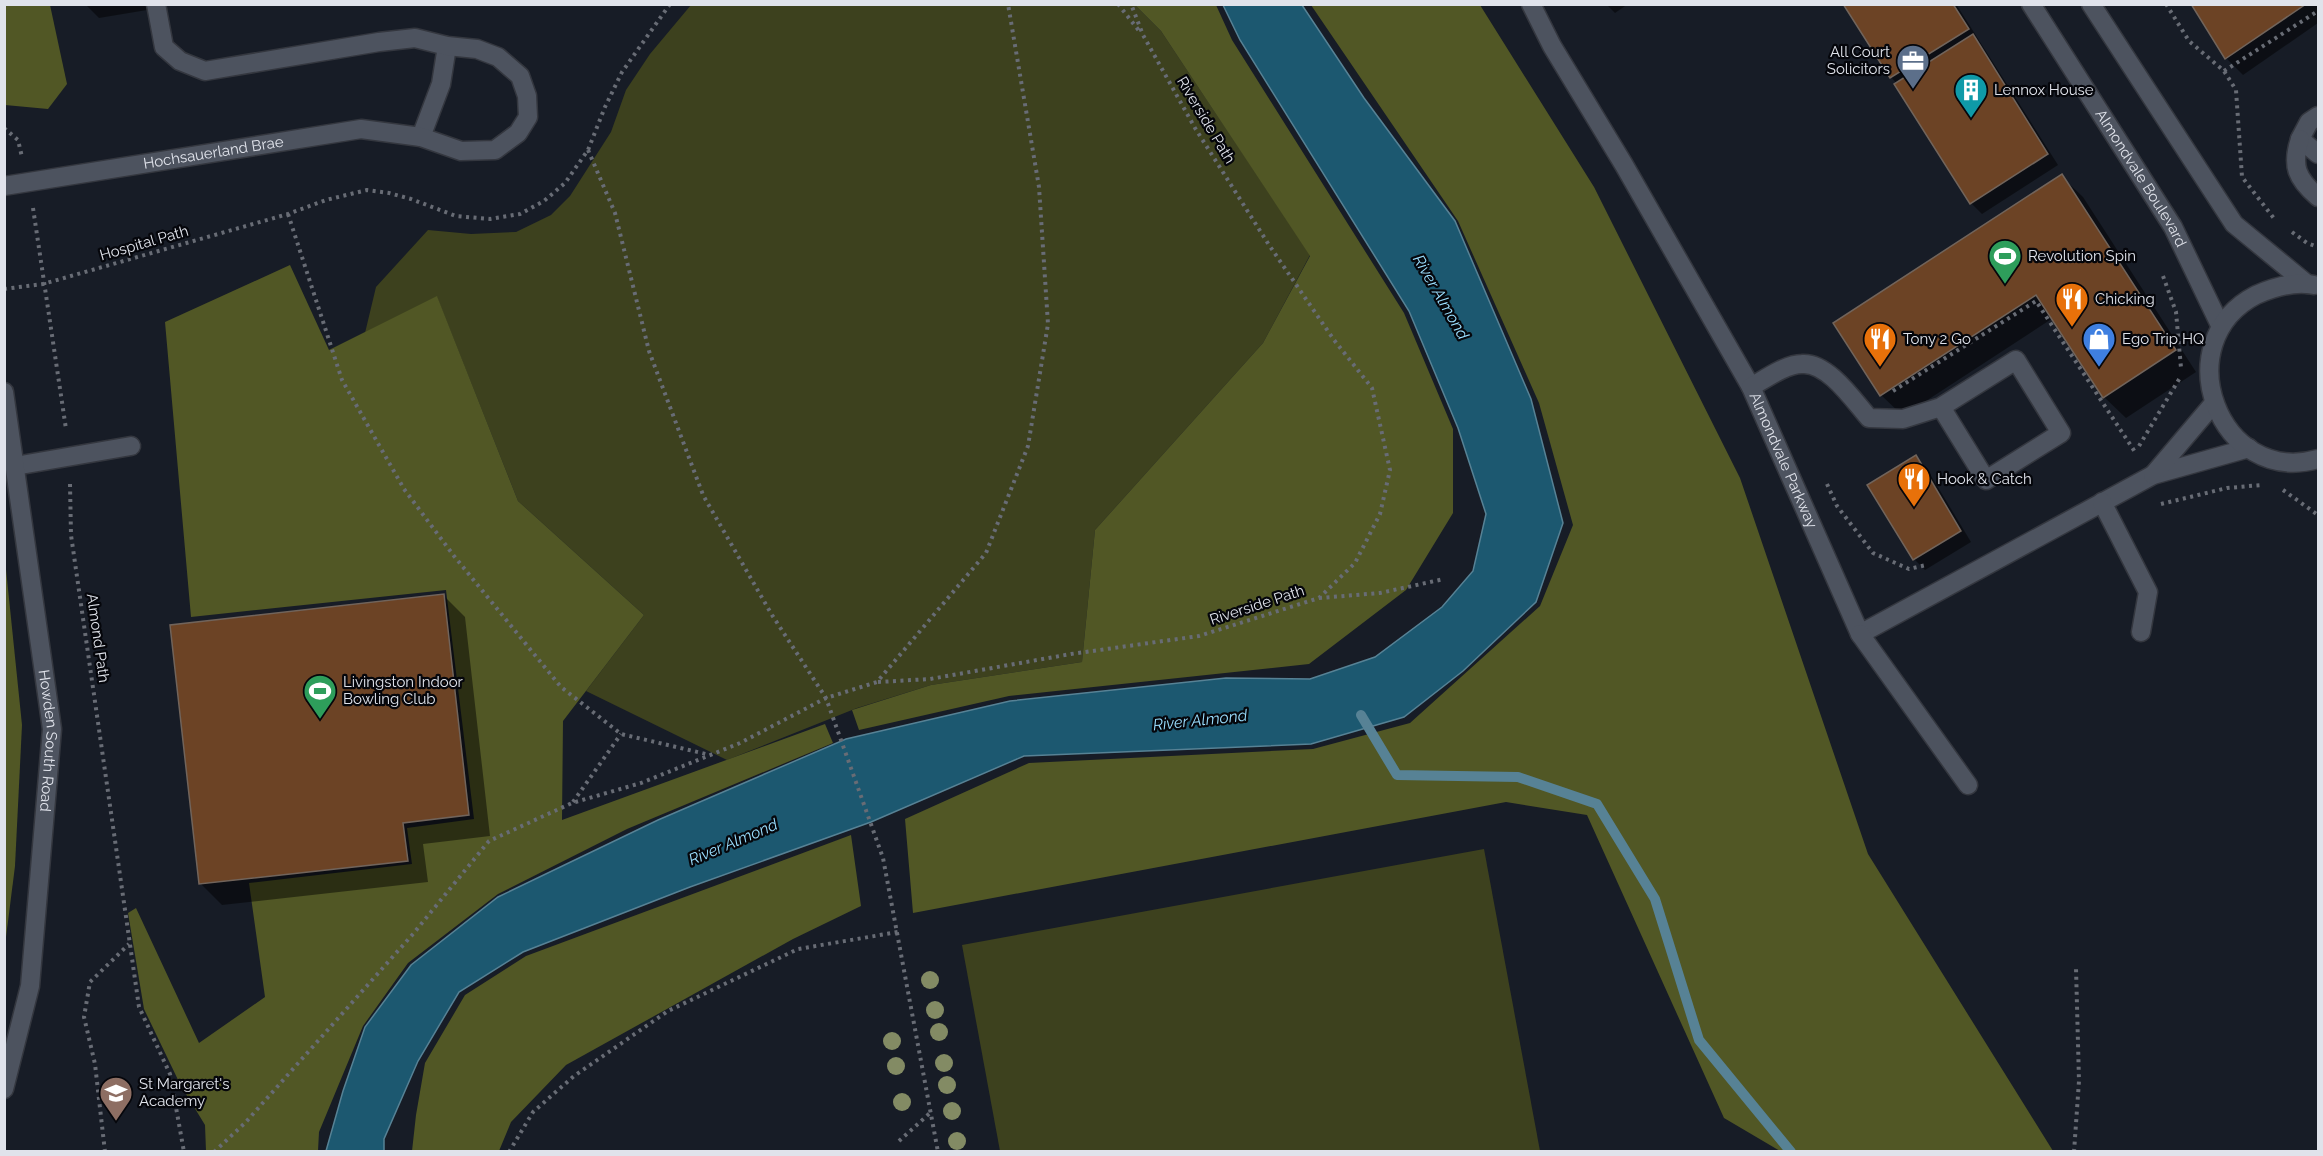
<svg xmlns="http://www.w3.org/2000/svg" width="2323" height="1156" font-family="Raleway,sans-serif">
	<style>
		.green { fill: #3d411e }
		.forest { fill: #515725 }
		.water { fill: #1c5870; stroke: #578295; stroke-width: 1.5 }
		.shadow { fill: #0007 }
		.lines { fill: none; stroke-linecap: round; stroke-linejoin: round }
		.stream { stroke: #578295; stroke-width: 10 }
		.building { fill: #6c4325; stroke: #71645b; stroke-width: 1.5 }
		.lane-casing { stroke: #34373f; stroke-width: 21 }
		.secondary-casing { stroke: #34373f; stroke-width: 21 }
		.path { stroke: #686c75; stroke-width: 4; stroke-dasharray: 3 4.5; stroke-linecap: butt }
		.lane { stroke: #4d535f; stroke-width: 18 }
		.secondary { stroke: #4d535f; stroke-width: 18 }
		.tree { fill: #838b64 }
		.labels { text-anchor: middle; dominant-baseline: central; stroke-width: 4.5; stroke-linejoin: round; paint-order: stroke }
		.poi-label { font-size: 15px; fill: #e0e3eb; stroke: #05060b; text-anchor: start }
		.street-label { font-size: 15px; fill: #e0e3eb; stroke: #05060b }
		.water-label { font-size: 16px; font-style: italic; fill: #9adefe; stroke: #05060b }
	</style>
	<rect width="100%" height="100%" fill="#171c26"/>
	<g class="green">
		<polygon points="691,5 1135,5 1161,31 1310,255 1263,343 1095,530 1082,662 931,685 857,708 727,760 586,691 644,615 518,501 437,297 365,333 376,287 428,230 471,234 516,232 551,215 570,196 611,132 626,90 650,54"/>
		<polygon points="1484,849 1540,1151 1000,1151 962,945"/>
	</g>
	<g class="forest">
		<polygon points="4,5 50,5 67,84 48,109 5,105"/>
		<polygon points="1135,5 1216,5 1232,40 1404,313 1453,429 1453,513 1406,590 1309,664 1009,696 859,730 852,710 931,685 1082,662 1095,530 1263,343 1310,256 1161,31"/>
		<polygon points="1311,5 1480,5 1594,187 1740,478 1868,854 2053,1151 1780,1151 1724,1118 1587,815 1506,802 913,913 905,819 1029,763 1313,749 1410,723 1540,606 1573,525 1539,403 1458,221"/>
		<polygon points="290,265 329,350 437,296 518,501 644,615 563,721 562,820 825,724 833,743 627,829 498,894 408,963 363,1026 319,1132 318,1151 206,1151 205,1125 180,1084 144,1009 128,913 136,908 199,1043 265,997 249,883 412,864 407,828 474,819 446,590 191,617 165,322"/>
		<polygon points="4,550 22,725 15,866 5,945"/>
		<polygon points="851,835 861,906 793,939 566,1065 511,1122 499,1151 412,1151 416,1115 425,1063 465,995 526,956"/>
	</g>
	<polygon class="water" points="1223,5 1302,5 1364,98 1455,221 1531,399 1563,523 1536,602 1463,671 1404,717 1311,744 1024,756 871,822 690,887 523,952 459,992 418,1061 384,1139 384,1151 326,1151 343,1091 365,1027 411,965 498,897 658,820 846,739 1010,701 1226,678 1310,679 1375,657 1442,607 1473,571 1486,514 1458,428 1409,311 1240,40"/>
	<g class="shadow">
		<polygon points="85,4 147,4 147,10 99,18"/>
		<polygon points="1606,4 1628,4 1615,13"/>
		<polygon points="1845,4 1956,4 2058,165 1982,214 1971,203 1897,84 1891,77"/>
		<polygon points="2192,4 2318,4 2318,23 2243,75 2226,58"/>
		<polygon points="2061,176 2083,197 2196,372 2126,418 2104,397 2053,318 1903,416 1881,395"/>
		<polygon points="1915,457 1927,469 1971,542 1925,570 1914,559"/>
		<polygon points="444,596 465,617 490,836 423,844 428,882 222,905 201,884"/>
	</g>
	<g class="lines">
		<polyline class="stream" points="1361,715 1397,775 1518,777 1597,804 1655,899 1699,1040 1791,1152"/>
	</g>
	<g class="building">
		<polygon points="1843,4 1953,4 1969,29 1890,78"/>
		<polygon points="2191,4 2306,4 2225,59"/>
		<polygon points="1973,34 2048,154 1970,204 1894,84"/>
		<polygon points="2062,174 2176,350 2103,398 2036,295 1880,396 1833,323"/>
		<polygon points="1916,455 1961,531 1913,560 1867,485"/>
		<polygon points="444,594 469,815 403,823 408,861 199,884 170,625"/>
	</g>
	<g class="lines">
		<g class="lane-casing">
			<g id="lane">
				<path id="s1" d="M 1531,4 L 1552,46 L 1624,165 L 1751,387 L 1860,634 L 2153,475 L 2249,448"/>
				<polyline points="2318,116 2309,122 2300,139 2318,154"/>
				<polyline points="421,137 441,84 447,46"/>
				<path d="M 2300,139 C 2291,166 2297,179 2318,197"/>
				<path id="s2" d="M 4,186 L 361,129 L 421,137 L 461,151 L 495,150 L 518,133 L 528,117 L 527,96 L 520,76 L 498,57 L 477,49 L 447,46 L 415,38 L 379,42 L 205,71 L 180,61 L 164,47 L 156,4"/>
				<path d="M 1751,387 C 1765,379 1786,364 1802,364 C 1828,362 1854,401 1869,418 L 1903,419 L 1941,407 L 2016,360 L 2061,433 L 1986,480 L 1941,407"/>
				<polyline points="15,466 131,446"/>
				<polyline points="2153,475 2214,403"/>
				<polyline points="2102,502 2148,592 2141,632"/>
				<polyline points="1860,634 1968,785"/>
			</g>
		</g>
		<g class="secondary-casing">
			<g id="secondary">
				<path id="s3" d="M 2031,4 L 2173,227 L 2221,327"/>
				<polyline points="2091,4 2234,224 2307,284"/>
				<path d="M 2314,285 C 2294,281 2274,287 2256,295 C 2165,342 2219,487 2318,459"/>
				<path id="s4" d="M 4,392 L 52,729 L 30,986 L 4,1089"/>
			</g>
		</g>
		<g class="path">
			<polyline points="1118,4 1140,32"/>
			<polyline points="2166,4 2189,41 2224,71 2236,90 2242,177 2276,221"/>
			<polyline points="2224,71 2318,11"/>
			<polyline points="4,128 18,140 22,157"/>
			<polyline points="588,150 615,213 649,351 703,495 772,615 826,698 883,858 938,1152"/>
			<polyline points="33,208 66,429"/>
			<polyline points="288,214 342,380 404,489 454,556 561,687 621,734 706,754"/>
			<polyline points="2292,232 2307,243 2318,247"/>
			<polyline points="2163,276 2176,312 2181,368"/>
			<polyline points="4,289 43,284 288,214 326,200 367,190 389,193 411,199 456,216 490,219 520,214 544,201 565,183 588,150 605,107 622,72 670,4"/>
			<polyline points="1893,391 2036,301 2135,452"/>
			<polyline points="2139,446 2181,376"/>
			<polyline points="70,484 71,535 139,1007 170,1074 184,1152"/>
			<polyline points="1827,484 1837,506 1873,553 1909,569 1926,565"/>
			<polyline points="2283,490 2318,515"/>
			<polyline points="2161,504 2227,488 2262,485"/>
			<polyline points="1319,598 1380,593 1444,579"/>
			<polyline points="878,682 930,679 1071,654 1199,636 1319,598 1355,563 1380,514 1390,470 1372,388 1334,340 1269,245 1195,128 1143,35 1131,4"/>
			<polyline points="573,802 621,734"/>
			<polyline points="899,1141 930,1113"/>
			<polyline points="105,1152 95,1064 84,1017 90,982 129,944"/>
			<polyline points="214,1152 245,1123 413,934 489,841 572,803 641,783 740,743 826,698 877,682 986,553 1028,446 1048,324 1039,187 1008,4"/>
			<polyline points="509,1152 533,1112 574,1076 668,1011 798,949 898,932"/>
			<polyline points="2074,1152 2079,1081 2076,968"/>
		</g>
		<use href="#lane" class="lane"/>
		<use href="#secondary" class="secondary"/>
	</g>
	<g class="tree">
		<circle cx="930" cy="980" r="9"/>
		<circle cx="935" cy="1010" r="9"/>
		<circle cx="939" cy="1032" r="9"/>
		<circle cx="892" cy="1041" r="9"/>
		<circle cx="944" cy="1063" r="9"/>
		<circle cx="896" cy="1066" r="9"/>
		<circle cx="947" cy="1085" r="9"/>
		<circle cx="902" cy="1102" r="9"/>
		<circle cx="952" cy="1111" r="9"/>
		<circle cx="957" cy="1141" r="9"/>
	</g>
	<defs>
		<g id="office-pin" transform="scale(1.725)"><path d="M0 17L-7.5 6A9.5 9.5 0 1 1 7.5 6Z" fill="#5c6f8a" stroke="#05060b"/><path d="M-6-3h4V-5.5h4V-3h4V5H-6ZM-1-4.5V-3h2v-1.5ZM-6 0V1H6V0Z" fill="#fff"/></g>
		<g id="building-pin" transform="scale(1.725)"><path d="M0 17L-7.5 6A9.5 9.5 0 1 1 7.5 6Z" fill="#0f9aa8" stroke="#05060b"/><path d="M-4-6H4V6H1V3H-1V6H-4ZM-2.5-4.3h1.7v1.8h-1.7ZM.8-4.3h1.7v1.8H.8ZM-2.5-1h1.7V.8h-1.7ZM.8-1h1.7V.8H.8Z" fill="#fff"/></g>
		<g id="stadium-pin" transform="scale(1.725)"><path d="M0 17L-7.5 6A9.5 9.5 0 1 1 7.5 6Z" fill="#2e9e5b" stroke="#05060b"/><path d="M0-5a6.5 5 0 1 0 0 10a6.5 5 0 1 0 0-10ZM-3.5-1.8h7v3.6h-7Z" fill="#fff"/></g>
		<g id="restaurant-pin" transform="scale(1.725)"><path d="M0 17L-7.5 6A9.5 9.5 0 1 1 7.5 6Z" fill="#e8710a" stroke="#05060b"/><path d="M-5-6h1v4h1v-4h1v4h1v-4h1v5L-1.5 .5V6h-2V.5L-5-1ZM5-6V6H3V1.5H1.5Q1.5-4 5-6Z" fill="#fff"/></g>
		<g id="shop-pin" transform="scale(1.725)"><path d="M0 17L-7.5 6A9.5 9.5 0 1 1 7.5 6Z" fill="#3f7fe0" stroke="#05060b"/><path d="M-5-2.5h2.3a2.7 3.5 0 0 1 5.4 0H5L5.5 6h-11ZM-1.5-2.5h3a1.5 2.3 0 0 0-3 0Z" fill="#fff"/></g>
		<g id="school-pin" transform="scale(1.725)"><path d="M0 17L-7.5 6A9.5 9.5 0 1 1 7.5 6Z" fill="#8d6e63" stroke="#05060b"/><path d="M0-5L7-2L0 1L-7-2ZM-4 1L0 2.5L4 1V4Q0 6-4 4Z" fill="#fff"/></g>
	</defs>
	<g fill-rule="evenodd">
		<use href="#office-pin" x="1913" y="61"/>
		<use href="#building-pin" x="1971" y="90"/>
		<use href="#stadium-pin" x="2005" y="256"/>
		<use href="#restaurant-pin" x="2072" y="299"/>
		<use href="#restaurant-pin" x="1880" y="339"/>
		<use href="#shop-pin" x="2099" y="339"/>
		<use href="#restaurant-pin" x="1914" y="479"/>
		<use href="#stadium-pin" x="320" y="691"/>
		<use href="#school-pin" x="116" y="1093"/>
	</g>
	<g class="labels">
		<g class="poi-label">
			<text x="1890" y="52" text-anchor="end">All Court<tspan x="1890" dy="17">Solicitors</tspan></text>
			<text x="1994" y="90">Lennox House</text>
			<text x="2028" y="256">Revolution Spin</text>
			<text x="2095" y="299">Chicking</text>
			<text x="1903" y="339">Tony 2 Go</text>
			<text x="2122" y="339">Ego Trip HQ</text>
			<text x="1937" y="479">Hook &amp; Catch</text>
			<text x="343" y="682">Livingston Indoor<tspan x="343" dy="17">Bowling Club</tspan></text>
			<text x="139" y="1084">St Margaret's<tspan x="139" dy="17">Academy</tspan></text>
		</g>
		<g class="street-label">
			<text transform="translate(1206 120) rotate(59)">Riverside Path</text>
			<text stroke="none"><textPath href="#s2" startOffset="212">Hochsauerland Brae</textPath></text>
			<text stroke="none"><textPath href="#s3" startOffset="206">Almondvale Boulevard</textPath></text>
			<text transform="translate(144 243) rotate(-16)">Hospital Path</text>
			<text stroke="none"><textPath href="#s1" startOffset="522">Almondvale Parkway</textPath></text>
			<text transform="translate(1257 605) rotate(-18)">Riverside Path</text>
			<text transform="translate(98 638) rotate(82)">Almond Path</text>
			<text stroke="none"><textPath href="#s4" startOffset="352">Howden South Road</textPath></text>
		</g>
		<g class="water-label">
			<text transform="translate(1441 297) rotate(60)">River Almond</text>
			<text transform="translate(1200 720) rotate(-6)">River Almond</text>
			<text transform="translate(733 842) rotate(-23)">River Almond</text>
		</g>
	</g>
	<rect width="2323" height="1156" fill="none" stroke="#e0e3eb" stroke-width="12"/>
</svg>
